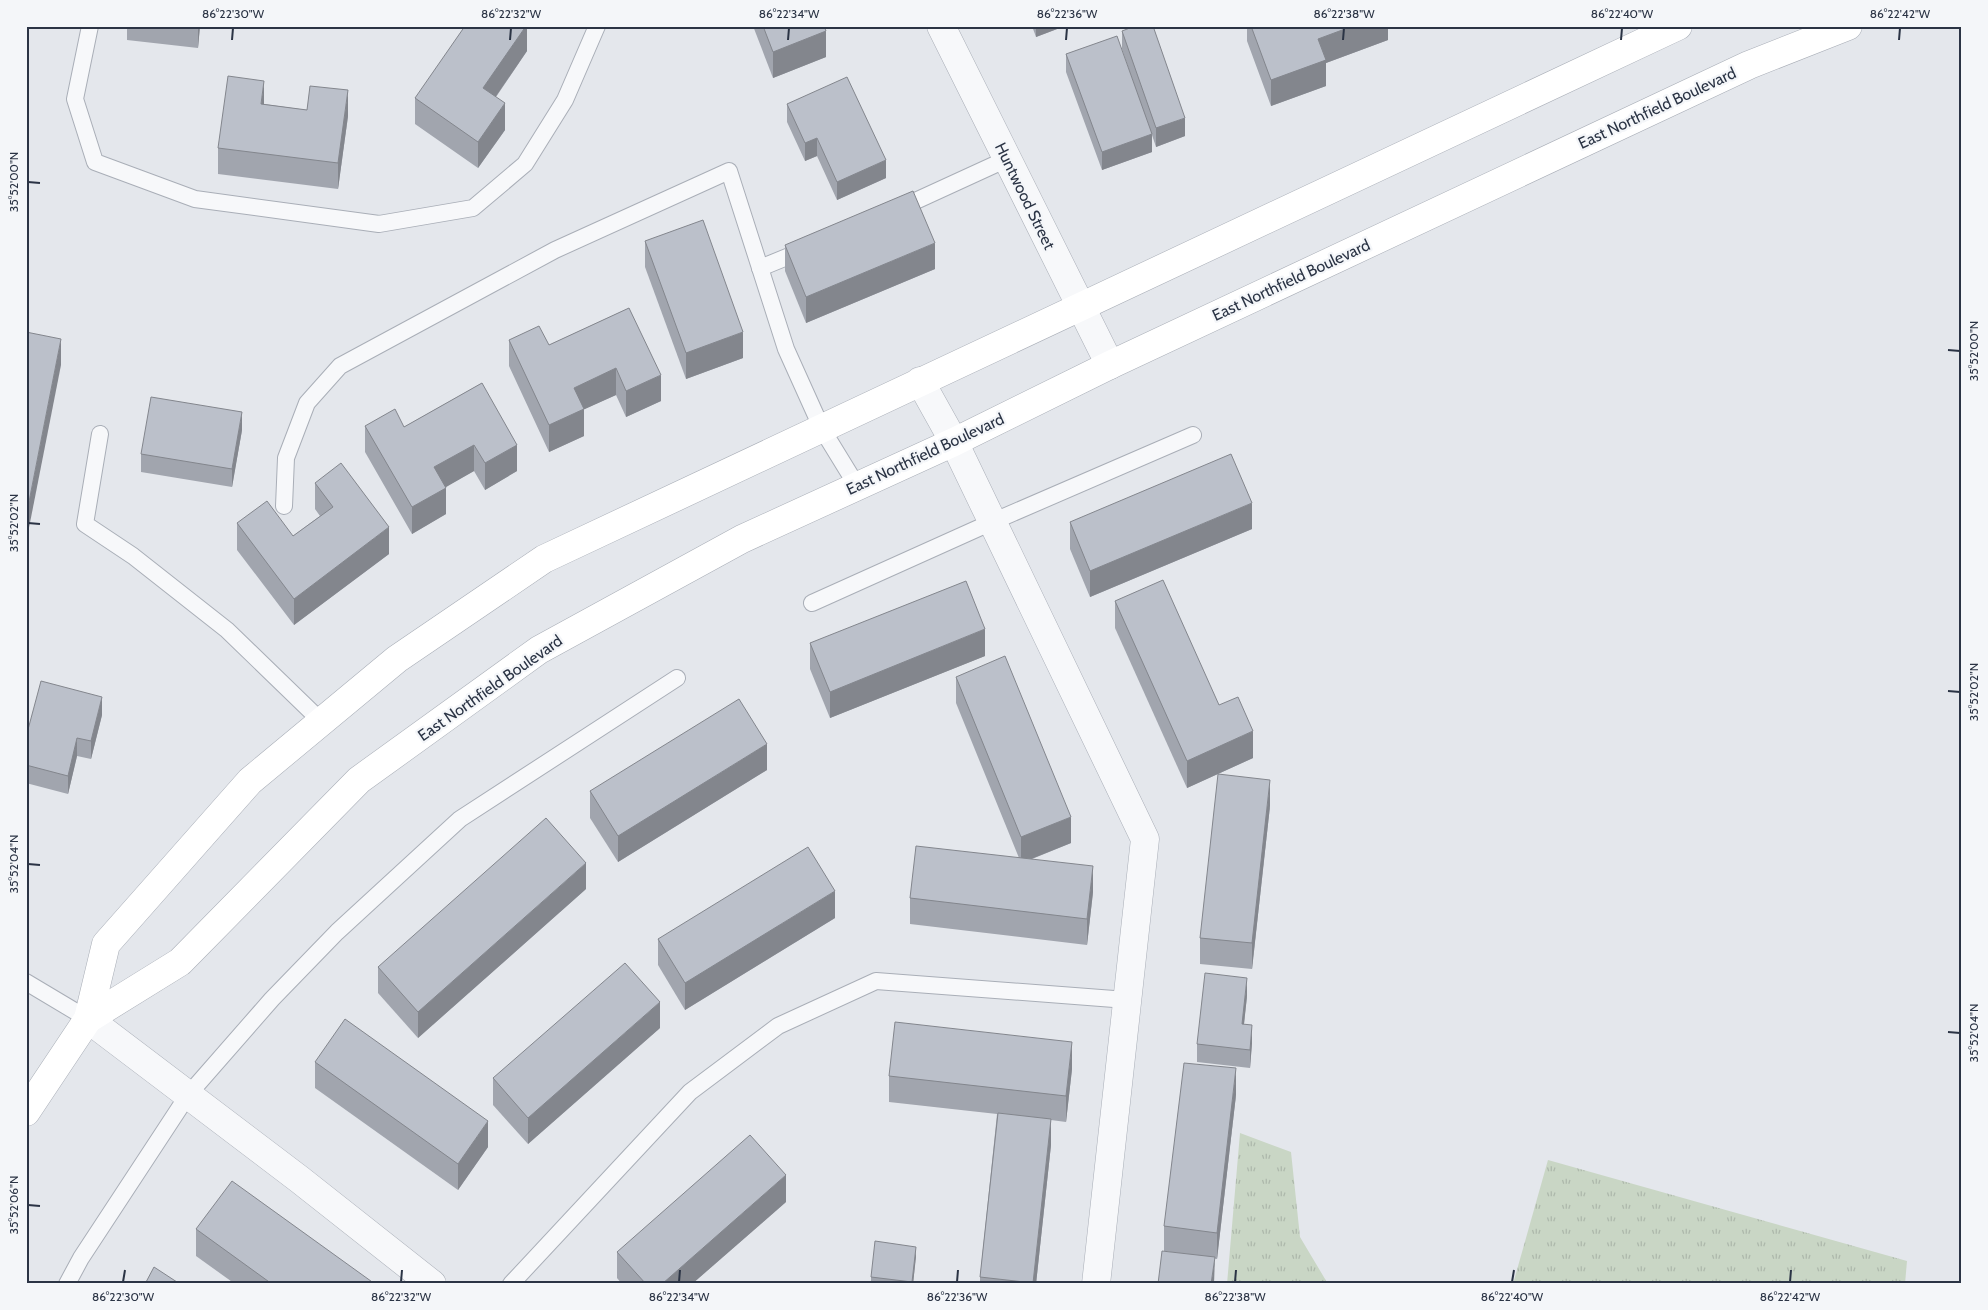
<svg xmlns="http://www.w3.org/2000/svg" width="1988" height="1310" font-family="Cabin,sans-serif">
	<style>
		.grass { fill: url(#grass-tufts) }
		.lines { fill: none; stroke-linecap: round; stroke-linejoin: round }
		.service-casing { stroke: #a9aeb7; stroke-width: 18 }
		.minor-casing { stroke: #a9aeb7; stroke-width: 29 }
		.secondary-casing { stroke: #a9aeb7; stroke-width: 29 }
		.service { stroke: #f7f8fa; stroke-width: 16 }
		.minor { stroke: #f7f8fa; stroke-width: 28 }
		.secondary { stroke: #fff; stroke-width: 28 }
		.wall { fill: #a1a5ae }
		.shaded-wall { fill: #83868d }
		.building { fill: #bbc0ca; stroke: #83868d }
		.ticks { fill: none; stroke: #2b3445; stroke-width: 2 }
		.labels { text-anchor: middle; dominant-baseline: central; stroke-width: 4.5; stroke-linejoin: round; paint-order: stroke }
		.street-label { font-size: 16px; fill: #2b3445; stroke: #f4f6f9 }
		.neatline { fill: none; stroke: #2b3445; stroke-width: 2 }
		.ticks-label { font-size: 12px; text-anchor: middle; fill: #2b3445 }
	</style>
	<defs>
		<pattern id="grass-tufts" width="24" height="20" patternUnits="userSpaceOnUse" patternTransform="scale(1.25)"><rect width="24" height="20" fill="#c9d6c5"/><path d="M3 7l-1-3M5 7V3M7 7l1-3M15 17l-1-3M17 17v-4M19 17l1-3" fill="none" stroke="#adb8ab"/></pattern>
	</defs>
	<rect width="100%" height="100%" fill="#e4e7ec"/>
	<g class="grass">
		<polygon points="1240,1133 1291,1152 1300,1237 1328,1284 1227,1284"/>
		<polygon points="1548,1160 1907,1261 1905,1284 1513,1284"/>
	</g>
	<g class="lines">
		<g class="service-casing">
			<g id="service">
				<polyline points="90,26 75,99 95,162 195,199 379,224 473,208 525,164 565,100 597,26"/>
				<polyline points="898,209 1007,159"/>
				<polyline points="760,268 804,250"/>
				<polyline points="100,434 85,524 133,556 227,630 322,722"/>
				<polyline points="284,506 286,458 307,403 340,366 555,250 729,171 786,349 822,429 857,486"/>
				<polyline points="812,603 992,522 1193,435"/>
				<polyline points="26,982 88,1019"/>
				<polyline points="67,1284 81,1258 188,1095 272,999 337,932 460,819 677,678"/>
				<polyline points="511,1284 690,1092 778,1026 876,981 1127,1000"/>
			</g>
		</g>
		<g class="minor-casing">
			<g id="minor">
				<polyline points="941,26 1110,365"/>
				<polyline points="920,381 954,442 1145,839 1096,1284"/>
				<polyline points="88,1019 299,1179 432,1284"/>
			</g>
		</g>
		<g class="secondary-casing">
			<g id="secondary">
				<polyline points="88,1019 180,962 359,780 539,650 742,539 954,442 1110,365 1749,65 1848,26"/>
				<polyline points="26,1112 88,1019 106,944 250,781 397,659 544,559 1678,26"/>
			</g>
		</g>
		<use href="#service" class="service"/>
		<use href="#minor" class="minor"/>
		<use href="#secondary" class="secondary"/>
	</g>
	<g class="wall">
		<polygon points="127,26 200,26 198,48 127,40"/>
		<polygon points="527,26 527,51 496,97 505,130 478,168 415,124 415,98"/>
		<polygon points="753,26 824,26 826,57 773,78"/>
		<polygon points="1032,26 1065,26 1036,37"/>
		<polygon points="1247,26 1388,26 1388,40 1326,63 1326,86 1271,106 1247,41"/>
		<polygon points="1122,31 1185,136 1156,147 1152,135 1152,152 1102,170 1066,72 1066,54 1139,99 1122,49"/>
		<polygon points="264,104 307,110 348,116 338,189 218,174 218,148"/>
		<polygon points="787,104 886,178 837,200 817,156 805,161 787,122"/>
		<polygon points="645,241 743,358 686,379 645,267"/>
		<polygon points="785,245 935,269 806,323 785,271"/>
		<polygon points="629,308 661,401 626,417 616,395 584,409 584,436 549,452 509,366 509,340 549,345"/>
		<polygon points="482,383 517,471 485,490 474,471 445,487 446,514 412,534 365,452 365,426 404,427"/>
		<polygon points="242,430 232,487 141,472 141,454"/>
		<polygon points="315,483 389,554 294,625 237,550 237,523 293,536 320,516 315,509"/>
		<polygon points="1070,522 1252,529 1090,597 1070,549"/>
		<polygon points="1115,601 1219,705 1253,758 1187,788 1115,628"/>
		<polygon points="810,643 985,656 830,718 810,669"/>
		<polygon points="956,677 1071,843 1032,859 1093,892 1087,945 910,924 910,898 1019,858 956,703"/>
		<polygon points="102,715 91,759 77,756 68,794 26,783 26,737"/>
		<polygon points="767,770 618,862 590,818 590,791"/>
		<polygon points="1270,806 1252,969 1200,964 1200,938"/>
		<polygon points="586,889 418,1038 378,993 378,967"/>
		<polygon points="835,918 685,1010 658,965 658,939"/>
		<polygon points="1247,996 1244,1024 1252,1043 1250,1068 1197,1062 1197,1044"/>
		<polygon points="660,1028 528,1144 493,1105 493,1078"/>
		<polygon points="315,1062 488,1147 458,1190 315,1088"/>
		<polygon points="1072,1069 1066,1122 1051,1120 1051,1145 1036,1284 980,1284 980,1277 997,1114 889,1102 889,1076"/>
		<polygon points="1236,1095 1217,1259 1164,1251 1164,1226"/>
		<polygon points="786,1202 692,1284 622,1284 617,1278 617,1252"/>
		<polygon points="196,1229 375,1284 235,1284 196,1256"/>
		<polygon points="916,1256 913,1284 871,1284 871,1277"/>
	</g>
	<g class="shaded-wall">
		<polygon points="198,26 200,26 198,48"/>
		<polygon points="526,26 527,26 527,51 483,115 483,88"/>
		<polygon points="1036,26 1065,26 1036,37"/>
		<polygon points="1353,26 1388,26 1388,40 1326,63 1326,86 1271,106 1271,80 1318,39"/>
		<polygon points="826,31 826,57 773,78 773,52"/>
		<polygon points="264,81 264,107 261,104"/>
		<polygon points="348,90 348,116 338,189 338,163"/>
		<polygon points="505,103 505,130 478,168 478,142"/>
		<polygon points="1185,118 1185,136 1156,147 1156,128"/>
		<polygon points="1152,134 1152,152 1102,170 1102,152"/>
		<polygon points="817,138 817,156 805,161 805,143"/>
		<polygon points="886,160 886,178 837,200 837,182"/>
		<polygon points="935,243 935,269 806,323 806,297"/>
		<polygon points="743,332 743,358 686,379 686,353"/>
		<polygon points="61,339 61,365 26,543 26,517"/>
		<polygon points="616,368 616,395 574,414 574,388"/>
		<polygon points="661,375 661,401 626,417 626,391"/>
		<polygon points="584,409 584,436 549,452 549,425"/>
		<polygon points="242,412 242,430 232,487 232,469"/>
		<polygon points="474,445 474,471 434,494 434,467"/>
		<polygon points="517,445 517,471 485,490 485,463"/>
		<polygon points="446,488 446,514 412,534 412,507"/>
		<polygon points="1252,503 1252,529 1090,597 1090,571"/>
		<polygon points="389,527 389,554 294,625 294,599"/>
		<polygon points="985,629 985,656 830,718 830,692"/>
		<polygon points="102,697 102,715 91,759 91,741"/>
		<polygon points="1253,731 1253,758 1187,788 1187,761"/>
		<polygon points="77,738 77,756 68,794 68,776"/>
		<polygon points="767,744 767,770 618,862 618,836"/>
		<polygon points="1270,780 1270,806 1252,969 1252,943"/>
		<polygon points="1071,817 1071,843 1021,863 1021,837"/>
		<polygon points="586,863 586,889 418,1038 418,1012"/>
		<polygon points="1093,866 1093,892 1087,945 1087,919"/>
		<polygon points="835,891 835,918 685,1010 685,983"/>
		<polygon points="1247,978 1247,996 1242,1042 1242,1024"/>
		<polygon points="660,1002 660,1028 528,1144 528,1118"/>
		<polygon points="1252,1025 1252,1043 1250,1068 1250,1050"/>
		<polygon points="1072,1042 1072,1069 1066,1122 1066,1096"/>
		<polygon points="1236,1068 1236,1095 1217,1259 1217,1233"/>
		<polygon points="1051,1119 1051,1145 1036,1284 1033,1284"/>
		<polygon points="488,1121 488,1147 458,1190 458,1164"/>
		<polygon points="786,1175 786,1202 692,1284 662,1284"/>
		<polygon points="916,1247 916,1256 913,1284 912,1284"/>
		<polygon points="1215,1257 1214,1284 1211,1284"/>
	</g>
	<g class="building">
		<polygon points="465,26 526,26 483,88 505,103 478,142 415,98"/>
		<polygon points="763,26 824,26 826,31 773,52"/>
		<polygon points="1135,26 1153,26 1185,118 1156,128 1122,31"/>
		<polygon points="1251,26 1353,26 1318,39 1326,60 1271,80"/>
		<polygon points="1117,36 1152,134 1102,152 1066,54"/>
		<polygon points="228,76 264,81 261,104 307,110 310,86 348,90 338,163 218,148"/>
		<polygon points="847,77 886,160 837,182 817,138 805,143 787,104"/>
		<polygon points="913,191 935,243 806,297 785,245"/>
		<polygon points="703,220 743,332 686,353 645,241"/>
		<polygon points="629,308 661,375 626,391 616,368 574,388 584,409 549,425 509,340 539,326 549,345"/>
		<polygon points="26,332 61,339 26,517"/>
		<polygon points="482,383 517,445 485,463 474,445 434,467 446,488 412,507 365,426 395,409 404,427"/>
		<polygon points="151,397 242,412 232,469 141,454"/>
		<polygon points="1231,454 1252,503 1090,571 1070,522"/>
		<polygon points="341,463 389,527 294,599 237,523 267,501 293,536 333,507 315,483"/>
		<polygon points="1163,580 1219,705 1238,697 1253,731 1187,761 1115,601"/>
		<polygon points="966,581 985,629 830,692 810,643"/>
		<polygon points="1005,656 1071,817 1021,837 956,677"/>
		<polygon points="41,681 102,697 91,741 77,738 68,776 26,765 26,737"/>
		<polygon points="739,699 767,744 618,836 590,791"/>
		<polygon points="1218,774 1270,780 1252,943 1200,938"/>
		<polygon points="546,818 586,863 418,1012 378,967"/>
		<polygon points="916,846 1093,866 1087,919 910,898"/>
		<polygon points="808,847 835,891 685,983 658,939"/>
		<polygon points="625,963 660,1002 528,1118 493,1078"/>
		<polygon points="1205,973 1247,978 1242,1024 1252,1025 1250,1050 1197,1044"/>
		<polygon points="345,1019 488,1121 458,1164 315,1062"/>
		<polygon points="895,1022 1072,1042 1066,1096 889,1076"/>
		<polygon points="1184,1063 1236,1068 1217,1233 1164,1226"/>
		<polygon points="998,1113 1051,1119 1033,1283 980,1277"/>
		<polygon points="750,1135 786,1175 662,1284 646,1284 617,1252"/>
		<polygon points="232,1181 375,1284 272,1284 196,1229"/>
		<polygon points="875,1241 916,1247 912,1282 871,1277"/>
		<polygon points="1162,1251 1215,1257 1211,1284 1158,1284"/>
		<polygon points="154,1267 180,1284 145,1284"/>
	</g>
	<path class="ticks" d="M 232,40 L 233,28M 510,40 L 511,28M 788,40 L 789,28M 1066,40 L 1067,28M 1343,40 L 1344,28M 1621,40 L 1622,28M 1899,40 L 1900,28M 28,182 L 40,183M 1948,350 L 1960,351M 28,523 L 40,524M 1948,691 L 1960,692M 28,864 L 40,865M 1948,1032 L 1960,1033M 28,1205 L 40,1206M 123,1282 L 125,1270M 401,1282 L 402,1270M 679,1282 L 680,1270M 957,1282 L 958,1270M 1235,1282 L 1236,1270M 1512,1282 L 1514,1270M 1790,1282 L 1791,1270"/>
	<g class="labels">
		<g class="street-label">
			<text transform="translate(1657 108) rotate(-25)">East Northfield Boulevard</text>
			<text transform="translate(1025 196) rotate(64)">Huntwood Street</text>
			<text transform="translate(1291 280) rotate(-25)">East Northfield Boulevard</text>
			<text transform="translate(925 454) rotate(-25)">East Northfield Boulevard</text>
			<text transform="translate(490 688) rotate(-35)">East Northfield Boulevard</text>
		</g>
	</g>
	<rect width="1988" height="1310" fill="none" stroke="#f4f6f9" stroke-width="55"/>
	<rect x="28" y="28" width="1932" height="1254" class="neatline"/>
	<g class="ticks-label">
		<text x="233" y="18">86°22'30"W</text>
		<text x="511" y="18">86°22'32"W</text>
		<text x="789" y="18">86°22'34"W</text>
		<text x="1067" y="18">86°22'36"W</text>
		<text x="1344" y="18">86°22'38"W</text>
		<text x="1622" y="18">86°22'40"W</text>
		<text x="1900" y="18">86°22'42"W</text>
		<text transform="translate(14 182) rotate(-90)" y="4">35°52'00"N</text>
		<text transform="translate(1974 351) rotate(-90)" y="4">35°52'00"N</text>
		<text transform="translate(14 523) rotate(-90)" y="4">35°52'02"N</text>
		<text transform="translate(1974 692) rotate(-90)" y="4">35°52'02"N</text>
		<text transform="translate(14 864) rotate(-90)" y="4">35°52'04"N</text>
		<text transform="translate(1974 1033) rotate(-90)" y="4">35°52'04"N</text>
		<text transform="translate(14 1205) rotate(-90)" y="4">35°52'06"N</text>
		<text x="123" y="1301">86°22'30"W</text>
		<text x="401" y="1301">86°22'32"W</text>
		<text x="679" y="1301">86°22'34"W</text>
		<text x="957" y="1301">86°22'36"W</text>
		<text x="1235" y="1301">86°22'38"W</text>
		<text x="1512" y="1301">86°22'40"W</text>
		<text x="1790" y="1301">86°22'42"W</text>
	</g>
</svg>
